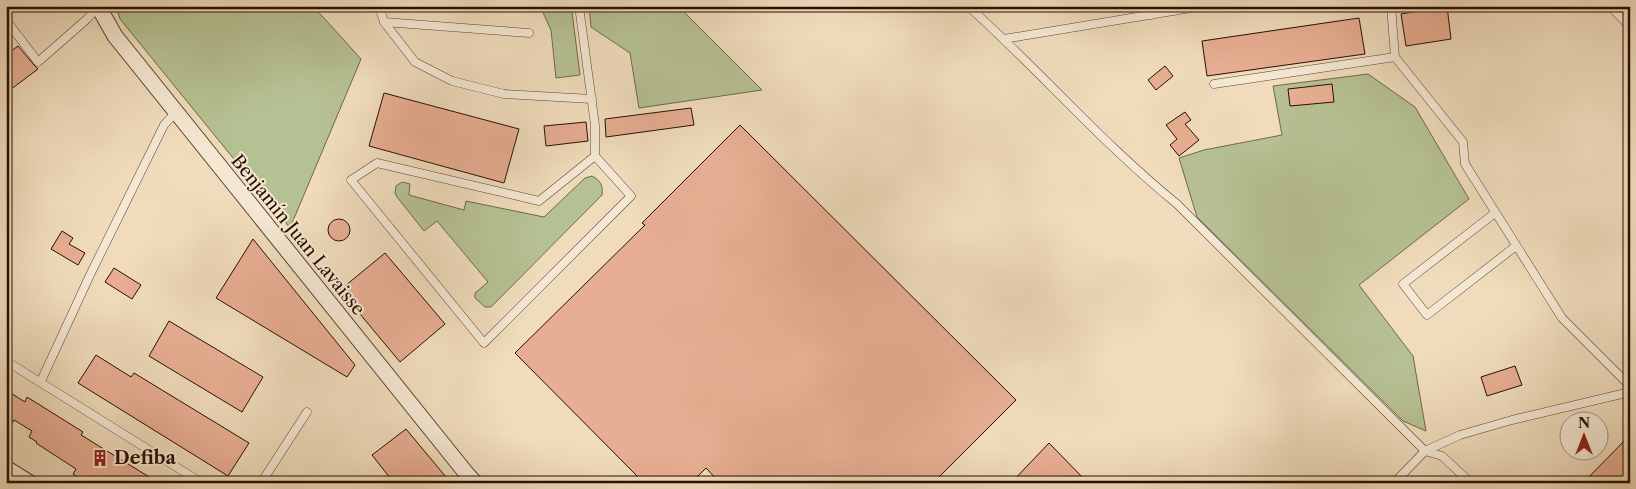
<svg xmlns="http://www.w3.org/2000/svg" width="1636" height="489" font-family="'Libre Caslon Text',serif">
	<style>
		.green { fill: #b6c193; stroke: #70684a }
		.building { fill: #e8ae93; stroke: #290f00 }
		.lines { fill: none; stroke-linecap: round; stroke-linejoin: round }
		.service-casing { stroke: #5b422f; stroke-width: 9 }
		.minor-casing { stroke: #5b422f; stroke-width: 17 }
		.service { stroke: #f5e8d3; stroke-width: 8 }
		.minor { stroke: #f5e8d3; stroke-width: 15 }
		.labels { text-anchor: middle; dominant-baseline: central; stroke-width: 4; stroke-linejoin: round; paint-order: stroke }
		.street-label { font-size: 18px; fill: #290f00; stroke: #f5e8d3 }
		.poi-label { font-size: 18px; font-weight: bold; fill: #290f00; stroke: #f5e8d3; text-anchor: start }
	</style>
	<rect width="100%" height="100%" fill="#f0dcbc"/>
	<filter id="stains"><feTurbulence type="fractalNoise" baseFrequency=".004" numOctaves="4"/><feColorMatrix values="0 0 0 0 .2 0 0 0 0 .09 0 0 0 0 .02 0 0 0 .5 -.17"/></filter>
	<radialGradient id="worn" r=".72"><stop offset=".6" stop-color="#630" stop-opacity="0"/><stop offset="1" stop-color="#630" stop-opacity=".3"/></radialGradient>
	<g class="green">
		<polygon points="116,6 313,6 361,59 290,228 120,19"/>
		<polygon points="540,6 569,6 572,12 580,75 556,78 551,30"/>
		<polygon points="678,6 762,90 639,108 630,53 591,27 589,6"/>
		<polygon points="1368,74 1415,107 1469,199 1359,285 1413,356 1426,431 1403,421 1197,217 1179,158 1204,150 1282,135 1273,86"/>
		<path d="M 592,176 C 601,181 603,185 602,195 L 491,307 L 485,307 L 475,298 L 475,293 L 488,282 L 437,221 L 424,231 L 397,197 L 395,193 L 396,186 L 402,182 L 410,184 L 409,195 L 464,210 L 466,201 L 544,217 L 585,178 Z"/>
	</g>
	<g class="building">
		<polygon points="1447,6 1451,39 1406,46 1401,14"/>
		<polygon points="1359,18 1365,54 1207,76 1202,41"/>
		<polygon points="18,46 34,65 38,69 6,93 6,55"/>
		<polygon points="1165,66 1173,76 1156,90 1148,80"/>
		<polygon points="1332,84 1334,102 1290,106 1288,89"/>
		<polygon points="384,93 519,129 504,183 369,146"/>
		<polygon points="691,108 694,125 606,137 605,119"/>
		<polygon points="1185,112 1191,120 1185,124 1199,140 1179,156 1170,145 1177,139 1166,125"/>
		<polygon points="586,122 588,141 546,146 544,126"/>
		<polygon points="740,125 1016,400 933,483 720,483 706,468 691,483 644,483 515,353 645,225 642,223"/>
		<circle cx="339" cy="230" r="11"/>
		<polygon points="62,231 73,238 69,244 85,253 78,265 51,249"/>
		<polygon points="253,239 355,365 347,377 216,298"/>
		<polygon points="385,253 445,324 400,362 340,290"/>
		<polygon points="114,268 141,285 132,299 105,282"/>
		<polygon points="169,321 263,377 242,412 149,356"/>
		<polygon points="96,355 131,377 134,373 249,443 228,476 78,383"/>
		<polygon points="1515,366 1522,385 1487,396 1481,377"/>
		<polygon points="6,390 25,402 27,397 83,432 81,435 159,483 87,483 73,474 76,469 36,443 37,442 29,437 32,431 14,420 6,435"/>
		<polygon points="406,429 451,483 394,483 372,455"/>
		<polygon points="1630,435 1630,483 1583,483"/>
		<polygon points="1049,443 1088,483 1011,483"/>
	</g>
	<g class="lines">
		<g class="service-casing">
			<g id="service">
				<polyline points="379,6 384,22 415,62 452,81 504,94 592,99"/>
				<polyline points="579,6 595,125 595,156 631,196 484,343 351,180 377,163 539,201 595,156"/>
				<path d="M 968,6 C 1039,70 1103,144 1177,204 L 1425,451 L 1442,456 L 1471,483"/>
				<polyline points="1145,6 1151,15"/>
				<polyline points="1391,6 1395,57 1463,142 1465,164 1562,318 1630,386"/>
				<polyline points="1610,6 1630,27"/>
				<polyline points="6,20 38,62 87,19 98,7"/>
				<polyline points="384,22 529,33"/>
				<polyline points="1004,39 1203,6"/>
				<polyline points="1214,84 1395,57"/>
				<polyline points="1495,213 1403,284 1427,315 1516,246"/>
				<polyline points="6,361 202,483"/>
				<polyline points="41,381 90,275 164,125 176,112"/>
				<polyline points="261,483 307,412"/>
				<polyline points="1394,483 1425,451 1460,435 1512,420 1630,392"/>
			</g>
		</g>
		<g class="minor-casing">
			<g id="minor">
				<polyline points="98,6 115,36 466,473 475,483"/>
				<polyline points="6,468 30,483"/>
			</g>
		</g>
		<use href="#service" class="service"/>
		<use href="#minor" class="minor"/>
	</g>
	<defs>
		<g id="building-bare" transform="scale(1.35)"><path d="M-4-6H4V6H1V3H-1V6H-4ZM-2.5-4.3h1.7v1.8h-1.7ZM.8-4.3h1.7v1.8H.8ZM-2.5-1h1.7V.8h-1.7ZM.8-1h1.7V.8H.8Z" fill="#8f2418" stroke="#f5e8d3" stroke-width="2.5" paint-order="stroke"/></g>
	</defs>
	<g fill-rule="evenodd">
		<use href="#building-bare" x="100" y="458"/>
	</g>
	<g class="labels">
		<g class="street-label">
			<text transform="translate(298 235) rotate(51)">Benjamín Juan Lavaisse</text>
		</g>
		<g class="poi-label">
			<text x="114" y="458">Defiba</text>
		</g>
	</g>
	<rect width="1636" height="489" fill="none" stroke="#f0dcbc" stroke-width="25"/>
	<rect x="8" y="8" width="1621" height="474" fill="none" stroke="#290f00" stroke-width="2.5"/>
	<rect x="12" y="12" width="1611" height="464" fill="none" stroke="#290f00"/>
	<g transform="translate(1584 436)"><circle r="24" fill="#f5e8d3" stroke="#a3917f"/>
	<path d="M0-4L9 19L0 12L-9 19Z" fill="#8f2418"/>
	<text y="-8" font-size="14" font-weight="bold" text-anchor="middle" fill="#290f00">N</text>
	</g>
	<rect width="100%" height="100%" filter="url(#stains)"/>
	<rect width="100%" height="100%" fill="url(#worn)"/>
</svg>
